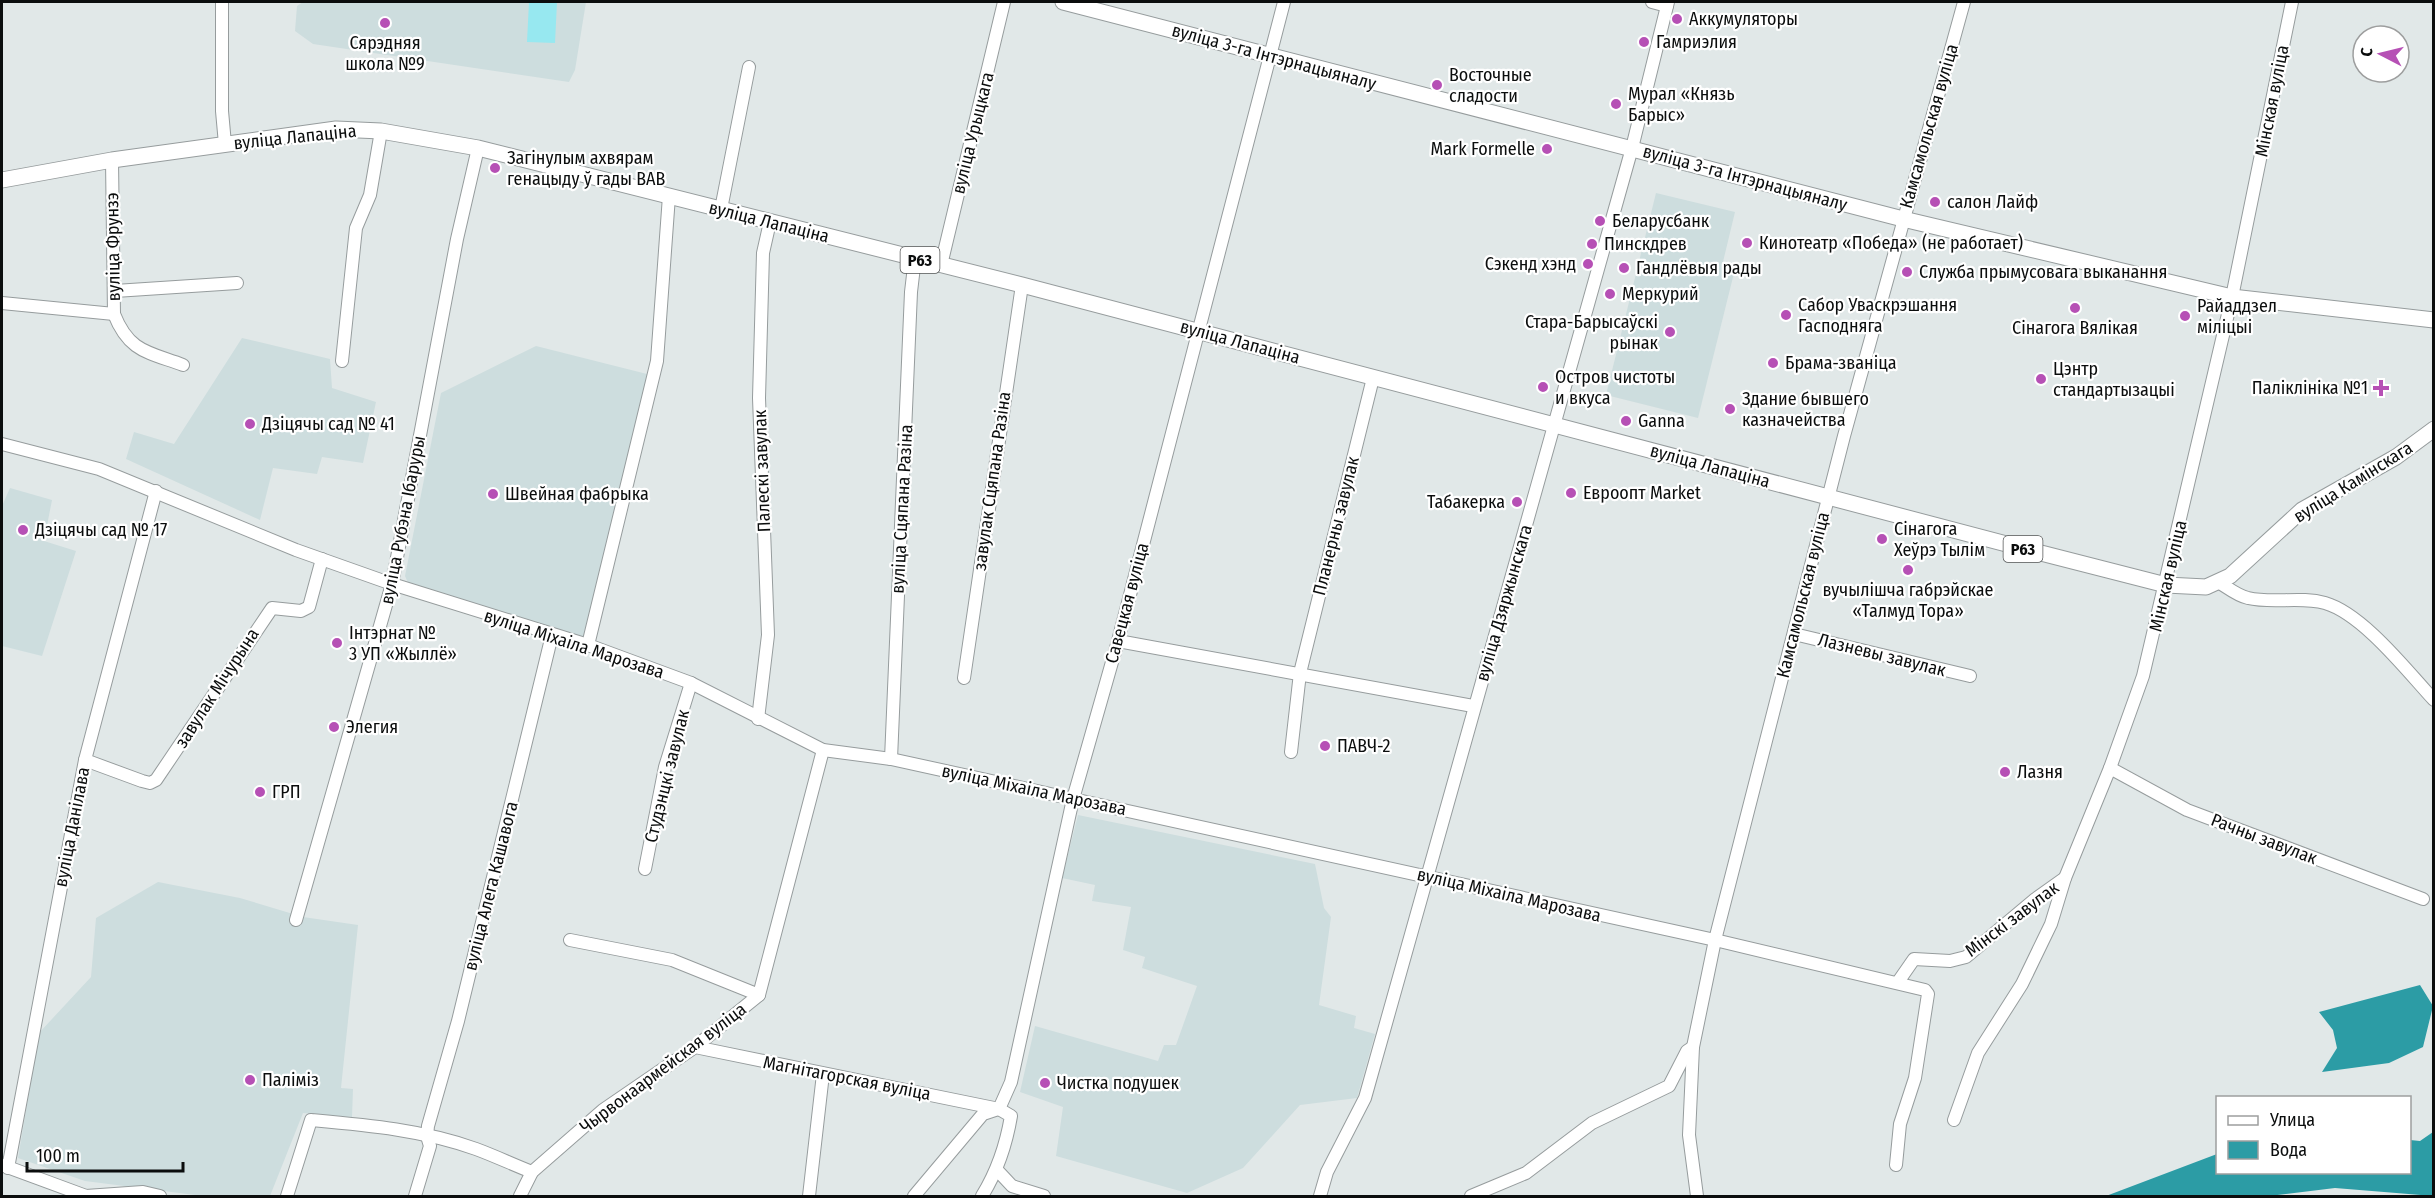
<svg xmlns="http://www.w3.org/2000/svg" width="2435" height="1198" font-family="'Fira Sans Condensed',sans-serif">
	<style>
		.built { fill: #cdddde }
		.green { fill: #97e8f0 }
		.water { fill: #2c9ca5 }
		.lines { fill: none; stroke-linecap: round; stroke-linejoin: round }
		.minor-casing { stroke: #969c9d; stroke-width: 14 }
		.major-casing { stroke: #969c9d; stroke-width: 17 }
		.minor { stroke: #fff; stroke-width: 12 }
		.major { stroke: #fff; stroke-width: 15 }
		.poi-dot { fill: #b650b5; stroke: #fff; stroke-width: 2 }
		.labels { text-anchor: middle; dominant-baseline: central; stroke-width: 4.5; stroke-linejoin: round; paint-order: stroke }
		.shield { fill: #fff; stroke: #545656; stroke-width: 1.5 }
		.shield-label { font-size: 16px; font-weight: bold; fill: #0b0d0d }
		.poi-label { font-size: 18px; fill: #0b0d0d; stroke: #fff; text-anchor: start }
		.street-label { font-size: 18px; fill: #0b0d0d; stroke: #fff }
	</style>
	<rect width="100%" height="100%" fill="#e1e8e8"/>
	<g class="built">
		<polygon points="303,2 586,2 575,70 569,82 313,44 295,31 297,6"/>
		<polygon points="1656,193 1735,212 1722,266 1735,269 1698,418 1606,395"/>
		<polygon points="242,338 330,359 332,388 376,402 363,463 322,457 317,474 273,468 260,520 126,459 134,432 174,444"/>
		<polygon points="536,346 647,374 648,391 585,638 409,585 405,576 441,393"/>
		<polygon points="10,488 52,500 44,541 76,551 42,656 2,646 2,506"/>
		<polygon points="1078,815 1315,864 1324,908 1331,917 1319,1005 1356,1016 1354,1028 1375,1034 1357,1098 1300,1105 1243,1168 1187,1193 1056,1156 1063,1107 1020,1092 1035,1026 1158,1061 1164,1045 1176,1045 1197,986 1142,968 1145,957 1123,950 1131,907 1092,901 1095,885 1062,878"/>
		<polygon points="158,882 240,898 303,917 358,925 341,1088 353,1089 352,1117 303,1113 270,1196 203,1196 85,1181 18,1158 39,1033 91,977 96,918"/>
	</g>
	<polygon class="green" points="529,2 557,2 555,43 527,42"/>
	<g class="water">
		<polygon points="2420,985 2433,1006 2423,1047 2389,1063 2322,1072 2337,1048 2333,1030 2319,1012"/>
		<polygon points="2433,1132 2433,1196 2335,1188 2269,1196 2106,1196 2217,1154 2218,1172 2410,1172 2410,1140 2420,1141"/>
	</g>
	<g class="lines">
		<g class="minor-casing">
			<g id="minor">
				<polyline points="222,2 222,111 225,144"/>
				<polyline points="1652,2 1667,6"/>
				<path d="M 112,160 L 114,314 C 129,352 148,352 183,365"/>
				<polyline points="721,209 749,67"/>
				<polyline points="941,265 1004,2"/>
				<polyline points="115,291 237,283"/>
				<polyline points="2,303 114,314"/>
				<polyline points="342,361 356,228 370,195 381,131"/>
				<polyline points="2,444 99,469 296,550 392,584 588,645 691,683 823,750 891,759 1073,799 1715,940 1925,990 1928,994 1915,1078 1900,1124 1896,1165"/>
				<path d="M 2220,583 C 2228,588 2238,596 2248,598 C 2273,604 2300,596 2325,603 C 2363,614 2408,672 2434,700"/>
				<polyline points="1794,634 1970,676"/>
				<polyline points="1118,641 1473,706"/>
				<polyline points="588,645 657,361 669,196"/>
				<polyline points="964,678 1022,285"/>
				<polyline points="758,719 768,635 759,398 763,253 770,222"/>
				<polyline points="1291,752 1300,673 1373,378"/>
				<polyline points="891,759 911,292 915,258"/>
				<polyline points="85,760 142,781 150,783 156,780 272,608 301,611 309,607 322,559"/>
				<polyline points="2110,768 2187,810 2423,899"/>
				<polyline points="645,869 665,767 691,683"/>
				<polyline points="296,920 392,584 457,239 478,148"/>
				<polyline points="570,940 672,960 759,995"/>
				<polyline points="1898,982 1914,959 1950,961 1966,957 2034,900 2065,878"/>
				<polyline points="695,1047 999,1109"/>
				<polyline points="1954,1120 1978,1053 2022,984 2051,924 2065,878 2110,768 2143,676 2232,297 2292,2"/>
				<polyline points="2,1165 86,1196 143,1192 160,1196"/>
				<polyline points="8,1168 85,760 156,491"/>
				<polyline points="997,1170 1012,1186 1044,1196"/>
				<path d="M 287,1196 L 311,1120 C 366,1125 424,1130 476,1149 C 495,1156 514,1165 532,1172"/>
				<polyline points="415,1196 430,1146 427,1136 428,1126 458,1021 552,635"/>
				<polyline points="520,1196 532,1172 603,1110 695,1047 759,995 823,750"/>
				<polyline points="809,1196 823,1074"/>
				<polyline points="914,1196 983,1114 998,1109"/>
				<path d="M 982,1196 C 998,1170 1006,1146 1011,1116 L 999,1109 L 1011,1082 L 1073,799 L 1118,641 L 1284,2"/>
				<polyline points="1320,1196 1327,1172 1365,1098 1632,148 1668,2"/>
				<polyline points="1471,1196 1526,1173 1592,1123 1669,1086 1687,1051 1693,1047"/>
				<polyline points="1697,1196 1689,1135 1693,1047 1715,940 1844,436 1964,2"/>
			</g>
		</g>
		<g class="major-casing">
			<g id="major">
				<polyline points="1063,2 1903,219 2232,297 2434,320"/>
				<polyline points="2,180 112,160 336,129 381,131 478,148 1022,285 2037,552 2166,585 2206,587 2230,576 2302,510 2396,457 2434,429"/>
			</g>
		</g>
		<use href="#minor" class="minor"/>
		<use href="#major" class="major"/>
	</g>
	<g class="poi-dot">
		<circle cx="1677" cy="19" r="6"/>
		<circle cx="385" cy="23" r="6"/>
		<circle cx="1644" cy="42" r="6"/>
		<circle cx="1437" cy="85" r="6"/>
		<circle cx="1616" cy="104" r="6"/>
		<circle cx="1547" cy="149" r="6"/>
		<circle cx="495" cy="168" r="6"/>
		<circle cx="1935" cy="202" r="6"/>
		<circle cx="1600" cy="221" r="6"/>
		<circle cx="1747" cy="243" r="6"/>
		<circle cx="1592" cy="244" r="6"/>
		<circle cx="1588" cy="264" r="6"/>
		<circle cx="1624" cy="268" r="6"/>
		<circle cx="1907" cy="272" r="6"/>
		<circle cx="1610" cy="294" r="6"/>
		<circle cx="2075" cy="308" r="6"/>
		<circle cx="1786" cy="315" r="6"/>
		<circle cx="2185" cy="316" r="6"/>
		<circle cx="1670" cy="332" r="6"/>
		<circle cx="1773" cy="363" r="6"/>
		<circle cx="2041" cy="379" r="6"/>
		<circle cx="1543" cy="387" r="6"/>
		<path d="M2378 379h6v6h6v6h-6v6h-6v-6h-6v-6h6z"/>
		<circle cx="1730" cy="409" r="6"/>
		<circle cx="1626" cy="421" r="6"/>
		<circle cx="250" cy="424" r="6"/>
		<circle cx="1571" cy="493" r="6"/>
		<circle cx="493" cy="494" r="6"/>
		<circle cx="1517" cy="502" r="6"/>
		<circle cx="23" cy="530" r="6"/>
		<circle cx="1882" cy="539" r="6"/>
		<circle cx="1908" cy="570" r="6"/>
		<circle cx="337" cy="643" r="6"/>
		<circle cx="334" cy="727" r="6"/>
		<circle cx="1325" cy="746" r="6"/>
		<circle cx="2005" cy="772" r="6"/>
		<circle cx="260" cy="792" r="6"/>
		<circle cx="250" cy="1080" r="6"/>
		<circle cx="1045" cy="1083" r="6"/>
	</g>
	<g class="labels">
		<g class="shield">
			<rect x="900.5" y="247" width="39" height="26" rx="4.5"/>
			<rect x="2003.5" y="536" width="39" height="26" rx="4.5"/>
		</g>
		<g class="shield-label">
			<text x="920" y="260">Р63</text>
			<text x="2023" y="549">Р63</text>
		</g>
		<g class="poi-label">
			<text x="1689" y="19">Аккумуляторы</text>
			<text x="1656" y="42">Гамриэлия</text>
			<text x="385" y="43" text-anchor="middle">Сярэдняя<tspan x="385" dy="21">школа №9</tspan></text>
			<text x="1449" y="75">Восточные<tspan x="1449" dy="21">сладости</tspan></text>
			<text x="1628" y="94">Мурал «Князь<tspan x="1628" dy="21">Барыс»</tspan></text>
			<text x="1535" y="149" text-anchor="end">Mark Formelle</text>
			<text x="507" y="158">Загінулым ахвярам<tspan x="507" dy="21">генацыду ў гады ВАВ</tspan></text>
			<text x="1947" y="202">салон Лайф</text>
			<text x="1612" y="221">Беларусбанк</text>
			<text x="1759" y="243">Кинотеатр «Победа» (не работает)</text>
			<text x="1604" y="244">Пинскдрев</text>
			<text x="1576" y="264" text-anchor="end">Сэкенд хэнд</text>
			<text x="1636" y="268">Гандлёвыя рады</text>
			<text x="1919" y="272">Служба прымусовага выканання</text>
			<text x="1622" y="294">Меркурий</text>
			<text x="1798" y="305">Сабор Уваскрэшання<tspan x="1798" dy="21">Гасподняга</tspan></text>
			<text x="2197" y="306">Райаддзел<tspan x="2197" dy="21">міліцыі</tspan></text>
			<text x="1658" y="322" text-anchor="end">Стара-Барысаўскі<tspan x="1658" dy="21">рынак</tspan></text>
			<text x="2075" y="328" text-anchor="middle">Сінагога Вялікая</text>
			<text x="1785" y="363">Брама-званіца</text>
			<text x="2053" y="369">Цэнтр<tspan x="2053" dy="21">стандартызацыі</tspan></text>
			<text x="1555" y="377">Остров чистоты<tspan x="1555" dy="21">и вкуса</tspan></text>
			<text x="2368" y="388" text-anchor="end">Паліклініка №1</text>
			<text x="1742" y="399">Здание бывшего<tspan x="1742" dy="21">казначейства</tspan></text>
			<text x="1638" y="421">Ganna</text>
			<text x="262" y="424">Дзіцячы сад № 41</text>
			<text x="1583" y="493">Евроопт Market</text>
			<text x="505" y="494">Швейная фабрыка</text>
			<text x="1505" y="502" text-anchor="end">Табакерка</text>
			<text x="1894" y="529">Сінагога<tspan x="1894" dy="21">Хеўрэ Тылім</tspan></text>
			<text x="35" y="530">Дзіцячы сад № 17</text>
			<text x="1908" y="590" text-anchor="middle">вучылішча габрэйскае<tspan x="1908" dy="21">«Талмуд Тора»</tspan></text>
			<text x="349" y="633">Інтэрнат №<tspan x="349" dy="21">3 УП «Жыллё»</tspan></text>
			<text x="346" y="727">Элегия</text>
			<text x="1337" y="746">ПАВЧ-2</text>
			<text x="2017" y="772">Лазня</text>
			<text x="272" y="792">ГРП</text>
			<text x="262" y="1080">Паліміз</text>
			<text x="1057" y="1083">Чистка подушек</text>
		</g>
		<g class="street-label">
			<text transform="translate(1274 57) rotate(15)">вуліца 3-га Інтэрнацыяналу</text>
			<text transform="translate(2272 101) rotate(-79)">Мінская вуліца</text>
			<text transform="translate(1929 126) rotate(-74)">Камсамольская вуліца</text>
			<text transform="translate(973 133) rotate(-76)">вуліца Урыцкага</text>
			<text transform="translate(295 137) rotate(-6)">вуліца Лапаціна</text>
			<text transform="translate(1745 178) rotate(15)">вуліца 3-га Інтэрнацыяналу</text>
			<text transform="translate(769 222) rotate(14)">вуліца Лапаціна</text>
			<text transform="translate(113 247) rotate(-91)">вуліца Фрунзэ</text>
			<text transform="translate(1240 342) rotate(15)">вуліца Лапаціна</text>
			<text transform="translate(1710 466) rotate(15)">вуліца Лапаціна</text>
			<text transform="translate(762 471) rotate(-92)">Палескі завулак</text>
			<text transform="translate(992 481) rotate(-82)">завулак Сцяпана Разіна</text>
			<text transform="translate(2353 482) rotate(-32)">вуліца Камінскага</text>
			<text transform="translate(902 509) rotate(-87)">вуліца Сцяпана Разіна</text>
			<text transform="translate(403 520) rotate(-79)">вуліца Рубэна Ібаруры</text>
			<text transform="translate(1336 526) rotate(-76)">Планерны завулак</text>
			<text transform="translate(2168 576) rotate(-77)">Мінская вуліца</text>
			<text transform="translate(1803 595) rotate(-76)">Камсамольская вуліца</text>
			<text transform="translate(1127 603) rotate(-75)">Савецкая вуліца</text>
			<text transform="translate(1504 603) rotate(-74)">вуліца Дзяржынскага</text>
			<text transform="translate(574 644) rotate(18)">вуліца Міхаіла Марозава</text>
			<text transform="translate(1882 655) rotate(14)">Лазневы завулак</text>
			<text transform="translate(217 688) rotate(-57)">завулак Мічурына</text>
			<text transform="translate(667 776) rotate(-76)">Студэнцкі завулак</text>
			<text transform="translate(1034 790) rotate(12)">вуліца Міхаіла Марозава</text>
			<text transform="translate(72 827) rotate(-79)">вуліца Данілава</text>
			<text transform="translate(2264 839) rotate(21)">Рачны завулак</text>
			<text transform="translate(491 886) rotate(-76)">вуліца Алега Кашавога</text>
			<text transform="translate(1509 895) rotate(13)">вуліца Міхаіла Марозава</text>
			<text transform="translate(2012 919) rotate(-37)">Мінскі завулак</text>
			<text transform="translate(663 1068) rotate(-37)">Чырвонаармейская вуліца</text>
			<text transform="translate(847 1078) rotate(11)">Магнітагорская вуліца</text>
		</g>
	</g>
	<rect width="2435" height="1198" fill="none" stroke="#0b0d0d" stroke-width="6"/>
	<rect x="2216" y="1096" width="195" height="78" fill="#ffffff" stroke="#9d9e9e" stroke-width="1.5"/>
	<rect x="2228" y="1116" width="30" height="9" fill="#ffffff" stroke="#9d9e9e" stroke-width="1.5"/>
	<text x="2270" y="1126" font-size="18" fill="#0b0d0d">Улица</text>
	<rect x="2228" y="1141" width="30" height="18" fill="#2c9ca5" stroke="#9d9e9e" stroke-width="1.5"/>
	<text x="2270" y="1156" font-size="18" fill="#0b0d0d">Вода</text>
	<g transform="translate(2381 54) rotate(277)"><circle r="28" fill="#ffffff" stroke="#9d9e9e" stroke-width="1.5"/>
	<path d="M0-4.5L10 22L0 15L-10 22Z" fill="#b650b5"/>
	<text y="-9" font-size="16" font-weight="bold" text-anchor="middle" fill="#0b0d0d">С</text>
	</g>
	<path d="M27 1162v9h156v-9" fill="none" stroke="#0b0d0d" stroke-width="3"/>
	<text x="36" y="1162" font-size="18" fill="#0b0d0d" stroke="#ffffff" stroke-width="4.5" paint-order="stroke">100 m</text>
</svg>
